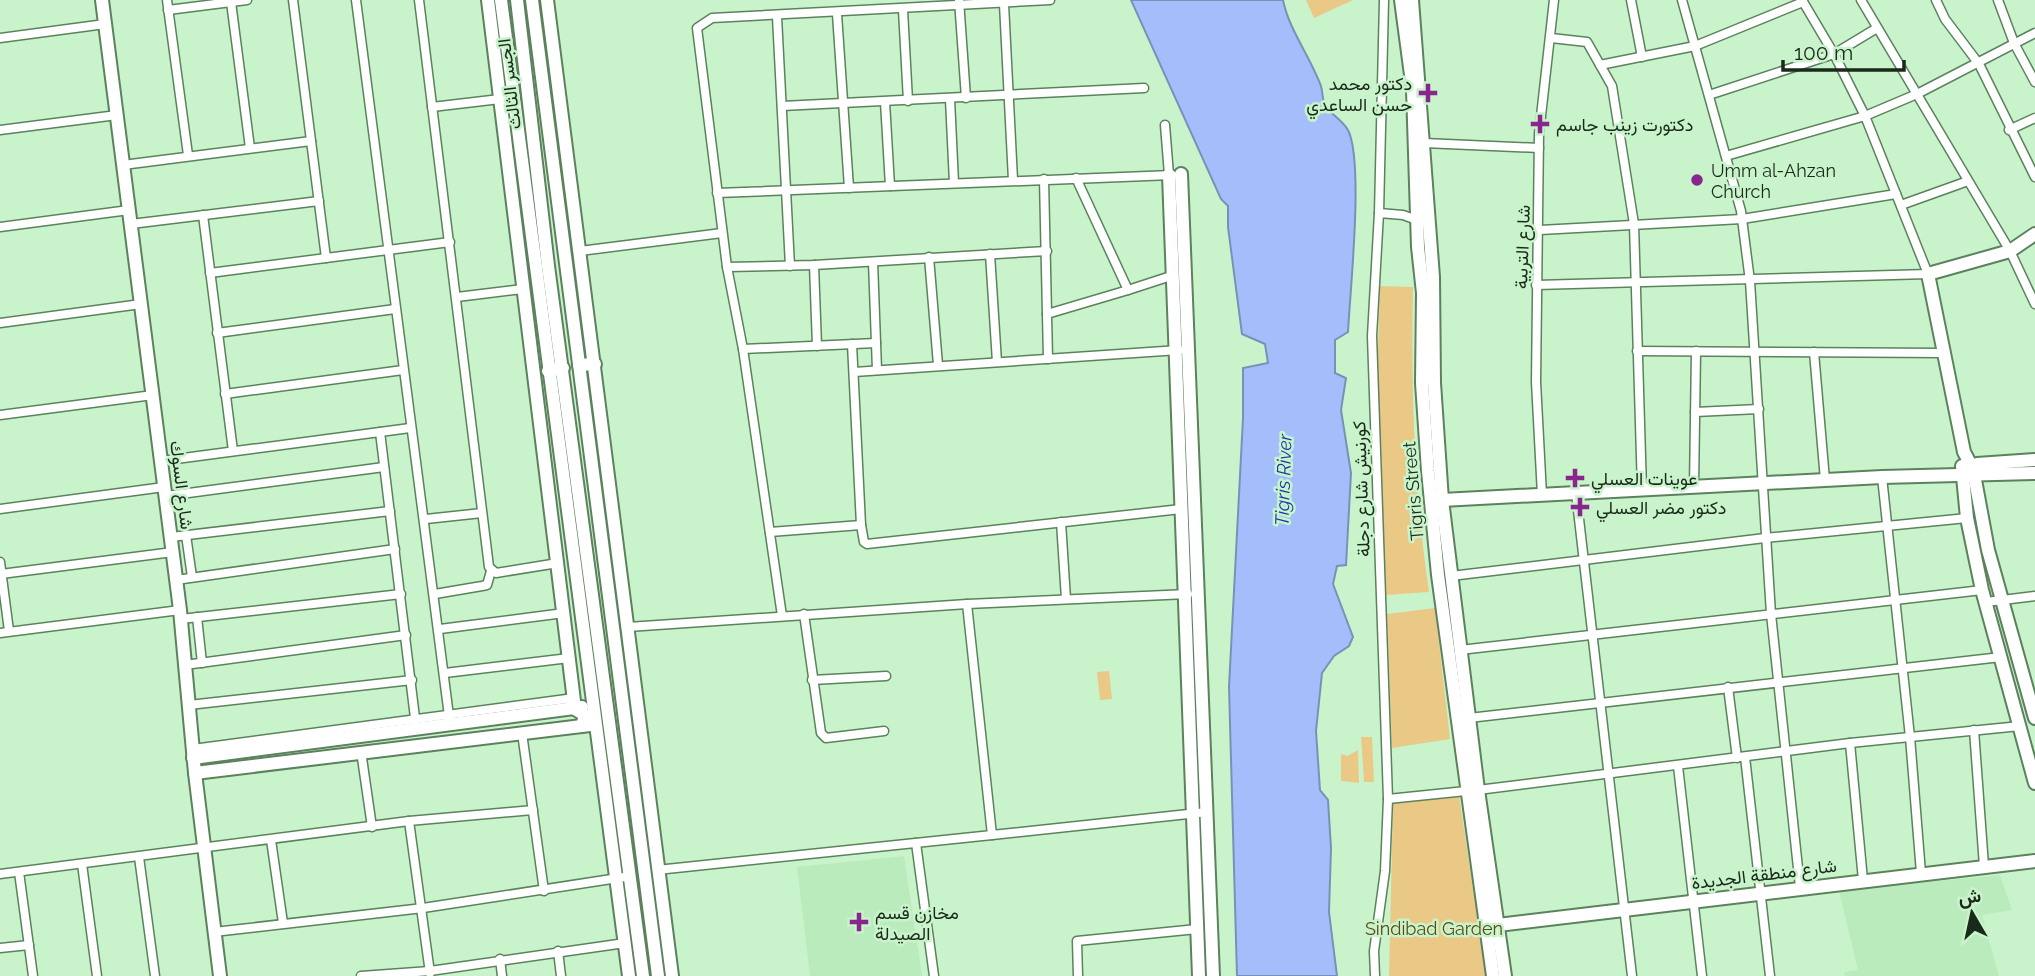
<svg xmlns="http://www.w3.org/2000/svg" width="2035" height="976" font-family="Raleway,Vazirmatn,sans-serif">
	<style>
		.built { fill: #baebbc }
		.green { fill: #e9c985 }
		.water { fill: #a3befa; stroke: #7a91b7; stroke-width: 2 }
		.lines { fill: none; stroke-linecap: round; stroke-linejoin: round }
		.street-casing { stroke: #5b825d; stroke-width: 11 }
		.secondary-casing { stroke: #5b825d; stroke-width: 16 }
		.primary-casing { stroke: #5b825d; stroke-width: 16 }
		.street { stroke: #fff; stroke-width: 8 }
		.secondary { stroke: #fff; stroke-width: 12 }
		.primary { stroke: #fff; stroke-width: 12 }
		.poi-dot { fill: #89268e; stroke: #c9f4cb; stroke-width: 2.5 }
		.labels { text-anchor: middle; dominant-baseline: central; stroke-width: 5; stroke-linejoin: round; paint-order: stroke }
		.poi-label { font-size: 18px; fill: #19291a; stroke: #c9f4cb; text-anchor: start }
		.street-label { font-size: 18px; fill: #19291a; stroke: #c9f4cb }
		.park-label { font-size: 18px; fill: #5d4916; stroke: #c9f4cb }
		.water-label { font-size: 19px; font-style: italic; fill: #1a39a8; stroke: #c9f4cb }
	</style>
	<rect width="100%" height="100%" fill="#c9f4cb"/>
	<g class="built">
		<polygon points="904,856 922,976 810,976 797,867"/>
		<polygon points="2000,875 2012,910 1982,915 1999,976 1845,976 1844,972 1858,970 1839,891"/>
	</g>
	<g class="green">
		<polygon points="1306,0 1353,0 1314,18"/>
		<path d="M 1380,286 L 1413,287 C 1411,389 1414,490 1429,592 L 1386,595 L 1377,377 Z"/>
		<polygon points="1435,608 1450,739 1392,748 1387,614"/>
		<polygon points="1109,671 1112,699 1100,700 1097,672"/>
		<polygon points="1361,737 1372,737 1374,782 1364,782"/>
		<polygon points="1358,750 1359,783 1341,781 1341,754 1347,756"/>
		<polygon points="1459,795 1486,976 1389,976 1393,804"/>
	</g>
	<path class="water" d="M 1131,0 L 1283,0 C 1289,30 1310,56 1321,86 C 1323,93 1322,101 1326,107 C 1332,115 1342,120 1348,130 C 1364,162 1350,291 1348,332 L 1335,340 L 1335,373 L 1346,378 L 1341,410 L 1351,473 L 1346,565 L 1337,566 L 1333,584 L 1353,637 L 1349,646 L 1334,656 L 1322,673 L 1316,731 L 1320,790 L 1328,800 L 1331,848 L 1329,912 L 1337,976 L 1237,976 L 1229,687 L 1243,418 L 1243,368 L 1268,363 L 1265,344 L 1242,334 L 1228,227 L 1228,206 L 1221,199 Z"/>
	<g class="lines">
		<g class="street-casing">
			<g id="street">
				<polyline points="167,0 188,155"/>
				<polyline points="293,0 326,258"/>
				<polyline points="356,0 449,716"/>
				<polyline points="419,0 489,567 496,573 558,563"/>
				<polyline points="959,0 966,98"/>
				<polyline points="1631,0 1642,57"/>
				<polyline points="1682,0 1741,211 1750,281 1771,614 1800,887"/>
				<polyline points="1861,0 2010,251 2035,304"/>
				<polyline points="1936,0 1945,19 1979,64 2035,177"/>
				<polyline points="1998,0 2014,43 2035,82"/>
				<polyline points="231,2 250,148"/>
				<polyline points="1004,4 1013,180"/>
				<polyline points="168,10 247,0"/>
				<polyline points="903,10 908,101"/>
				<polyline points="837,14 849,188"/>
				<polyline points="777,17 790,266"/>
				<polyline points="0,38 105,24"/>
				<polyline points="1551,38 1587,42 1612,86 1634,224 1642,490"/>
				<polyline points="1600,65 1695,46 1803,2"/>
				<polyline points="1709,95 1834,54 1877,28"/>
				<polyline points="950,99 954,183"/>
				<polyline points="885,102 890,186"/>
				<polyline points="782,106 1144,88"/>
				<polyline points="432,107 500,99"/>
				<polyline points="1165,125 1169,175"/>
				<polyline points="0,130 117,115"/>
				<polyline points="2009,130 2035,118"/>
				<polyline points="1424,143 1539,148"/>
				<polyline points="1726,156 1865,116 1917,94 2035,33"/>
				<polyline points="123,165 311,141"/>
				<polyline points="1076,178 1128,290 1171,276"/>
				<polyline points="1044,179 1048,359"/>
				<polyline points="717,193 1172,175"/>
				<polyline points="1901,205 1968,181"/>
				<polyline points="1379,213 1403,215 1417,220"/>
				<polyline points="203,215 233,451"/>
				<polyline points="131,224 319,201"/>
				<polyline points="0,227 129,210"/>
				<polyline points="1540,230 1742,219 1896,194"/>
				<polyline points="580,251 722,233"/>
				<polyline points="990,254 997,362"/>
				<polyline points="929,257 938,365"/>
				<polyline points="873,262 877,370"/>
				<polyline points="814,265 817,346"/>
				<polyline points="727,267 814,265 1047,251"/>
				<polyline points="210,273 450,242"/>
				<polyline points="1536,285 1928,274 1865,116 1834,54 1802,0"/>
				<polyline points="457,297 523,289"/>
				<polyline points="1047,314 1128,290"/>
				<polyline points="0,323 141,304"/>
				<polyline points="217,333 395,309"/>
				<polyline points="852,344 861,525 864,542 867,544 1181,509"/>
				<polyline points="743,349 876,343"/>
				<polyline points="1637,351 1944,353"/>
				<polyline points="1814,352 1825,480"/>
				<polyline points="854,372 1179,350"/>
				<polyline points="225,394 403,370"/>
				<polyline points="1695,412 1759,409"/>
				<polyline points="0,415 153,395"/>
				<polyline points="380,432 416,726"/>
				<polyline points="161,461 410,428"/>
				<polyline points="1882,477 1910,737 1921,873"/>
				<polyline points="1694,487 1696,351"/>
				<polyline points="1576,493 1632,976"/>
				<polyline points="1542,495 1536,382 1539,134 1554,0"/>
				<polyline points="166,496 384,467"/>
				<polyline points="0,509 164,487"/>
				<polyline points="426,519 482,513"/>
				<polyline points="1061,522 1066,599"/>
				<polyline points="770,532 861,525"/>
				<polyline points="186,535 192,577"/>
				<polyline points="171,537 390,511"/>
				<polyline points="0,562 9,631"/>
				<polyline points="1,574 173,552"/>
				<polyline points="1451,576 1765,538 1967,518"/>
				<polyline points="176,580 395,549"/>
				<polyline points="435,594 482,586 487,585 491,571"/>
				<polyline points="1986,602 2035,596"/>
				<polyline points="967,604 992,835 1207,812"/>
				<polyline points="804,614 821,733 826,738 884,731"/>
				<polyline points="782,616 743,349 727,267 697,28 712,18 1050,0"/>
				<polyline points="197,617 202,663"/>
				<polyline points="181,619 401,594"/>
				<polyline points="628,627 967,604 1188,594"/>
				<polyline points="440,629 564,613"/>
				<polyline points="0,633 180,610"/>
				<polyline points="1460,650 1982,590"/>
				<polyline points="185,665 406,635"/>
				<polyline points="445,673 569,658"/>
				<polyline points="812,680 886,676"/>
				<polyline points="1728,687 1737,758"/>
				<polyline points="189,705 412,680"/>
				<polyline points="1469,718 2001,657"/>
				<polyline points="1974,730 1984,866"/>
				<polyline points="522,733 544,891"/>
				<polyline points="1850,743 1863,880"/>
				<polyline points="193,749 574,698"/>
				<polyline points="361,751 372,827"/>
				<polyline points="1745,757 1770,976"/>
				<polyline points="1678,766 1702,976"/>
				<polyline points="1478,790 1850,743 2020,726"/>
				<polyline points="1388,799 1466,791"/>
				<polyline points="409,821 430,973"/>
				<polyline points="271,840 283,923"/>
				<polyline points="916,843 934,976"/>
				<polyline points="139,857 155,976"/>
				<polyline points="82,864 97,976"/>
				<polyline points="657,870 992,835"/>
				<polyline points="19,872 33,976"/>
				<polyline points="0,874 409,821 533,810"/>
				<polyline points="214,932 423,908 631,876"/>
				<polyline points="0,948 29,945"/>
				<polyline points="558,951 561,976"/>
				<polyline points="500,959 502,976"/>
				<polyline points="361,976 430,971 625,943"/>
				<polyline points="1078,976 1077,941 1197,929"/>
				<polyline points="1375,976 1374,951 1385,871 1388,799 1372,336 1379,213 1384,0"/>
			</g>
		</g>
		<g class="secondary-casing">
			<g id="secondary">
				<polyline points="102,0 180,610 195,773 220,976"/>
				<polyline points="488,0 575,709 585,715 582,726"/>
				<polyline points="501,0 629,976"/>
				<polyline points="547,0 672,976"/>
				<polyline points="1401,0 1413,90 1418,247 1423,293 1422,383 1428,471 1438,575 1493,976"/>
				<polyline points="1412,0 1433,277 1434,383 1442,500 1478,790 1505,976"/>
				<polyline points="1181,174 1213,976"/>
				<polyline points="1169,175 1199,976"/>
				<polyline points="2035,234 2010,251 1928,274 1964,452 1973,469 1988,550 2035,718"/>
				<polyline points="1962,466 1967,518 1982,590 2035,783"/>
				<polyline points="1967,469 1977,464 2035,460"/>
				<polyline points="1442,500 1882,477 2035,473"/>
				<polyline points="193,758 582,707"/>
				<polyline points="195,773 590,725"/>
				<polyline points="1498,925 2035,861"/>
			</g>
		</g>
		<g class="primary-casing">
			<g id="primary">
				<polyline points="517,0 548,266 643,976"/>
				<polyline points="532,0 658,976"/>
				<polyline points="579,365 595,364"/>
				<polyline points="548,371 563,368"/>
			</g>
		</g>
		<use href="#street" class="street"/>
		<use href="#secondary" class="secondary"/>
		<use href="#primary" class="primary"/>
	</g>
	<g class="poi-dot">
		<path d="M1424.5 82.5h7v7h7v7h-7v7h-7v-7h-7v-7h7z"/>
		<path d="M1536.5 113.5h7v7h7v7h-7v7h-7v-7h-7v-7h7z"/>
		<circle cx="1697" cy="180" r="7"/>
		<path d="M1571.5 467.5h7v7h7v7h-7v7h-7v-7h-7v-7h7z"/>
		<path d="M1576.5 496.5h7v7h7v7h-7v7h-7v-7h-7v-7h7z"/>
		<path d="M855.5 911.5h7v7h7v7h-7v7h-7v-7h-7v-7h7z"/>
	</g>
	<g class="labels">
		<g class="poi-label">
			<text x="1412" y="83" text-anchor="end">دكتور محمد<tspan x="1412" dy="21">حسن الساعدي</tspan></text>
			<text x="1556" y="124">دكتورت زينب جاسم</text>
			<text x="1711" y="170">Umm al-Ahzan<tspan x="1711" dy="21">Church</tspan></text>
			<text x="1591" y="478">عوينات العسلي</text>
			<text x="1596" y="507">دكتور مضر العسلي</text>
			<text x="875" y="912">مخازن قسم<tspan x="875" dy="21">الصيدلة</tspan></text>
		</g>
		<g class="street-label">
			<text transform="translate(509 84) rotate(-97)">الجسر الثالث</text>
			<text transform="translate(1522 247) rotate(-88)">شارع التربية</text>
			<text transform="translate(182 485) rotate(83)">شارع السوك</text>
			<text transform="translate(1361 489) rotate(-92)">كورنيش شارع دجلة</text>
			<text transform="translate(1413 491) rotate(-95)">Tigris Street</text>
			<text transform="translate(1764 874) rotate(-7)">شارع منطقة الجديدة</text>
		</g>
		<g class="park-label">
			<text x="1434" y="928">Sindibad Garden</text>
		</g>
		<g class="water-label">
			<text transform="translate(1283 480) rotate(-88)">Tigris River</text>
		</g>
	</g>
	<g transform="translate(1972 913) rotate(351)" stroke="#c9f4cb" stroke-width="5" paint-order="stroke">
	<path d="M0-5L12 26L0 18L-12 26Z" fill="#19291a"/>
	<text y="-10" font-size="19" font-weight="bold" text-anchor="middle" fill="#19291a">ش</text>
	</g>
	<path d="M1783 60v10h121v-10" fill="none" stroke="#19291a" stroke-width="3.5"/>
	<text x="1794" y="60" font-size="21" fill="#19291a" stroke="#c9f4cb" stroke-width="5" paint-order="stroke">100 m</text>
</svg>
